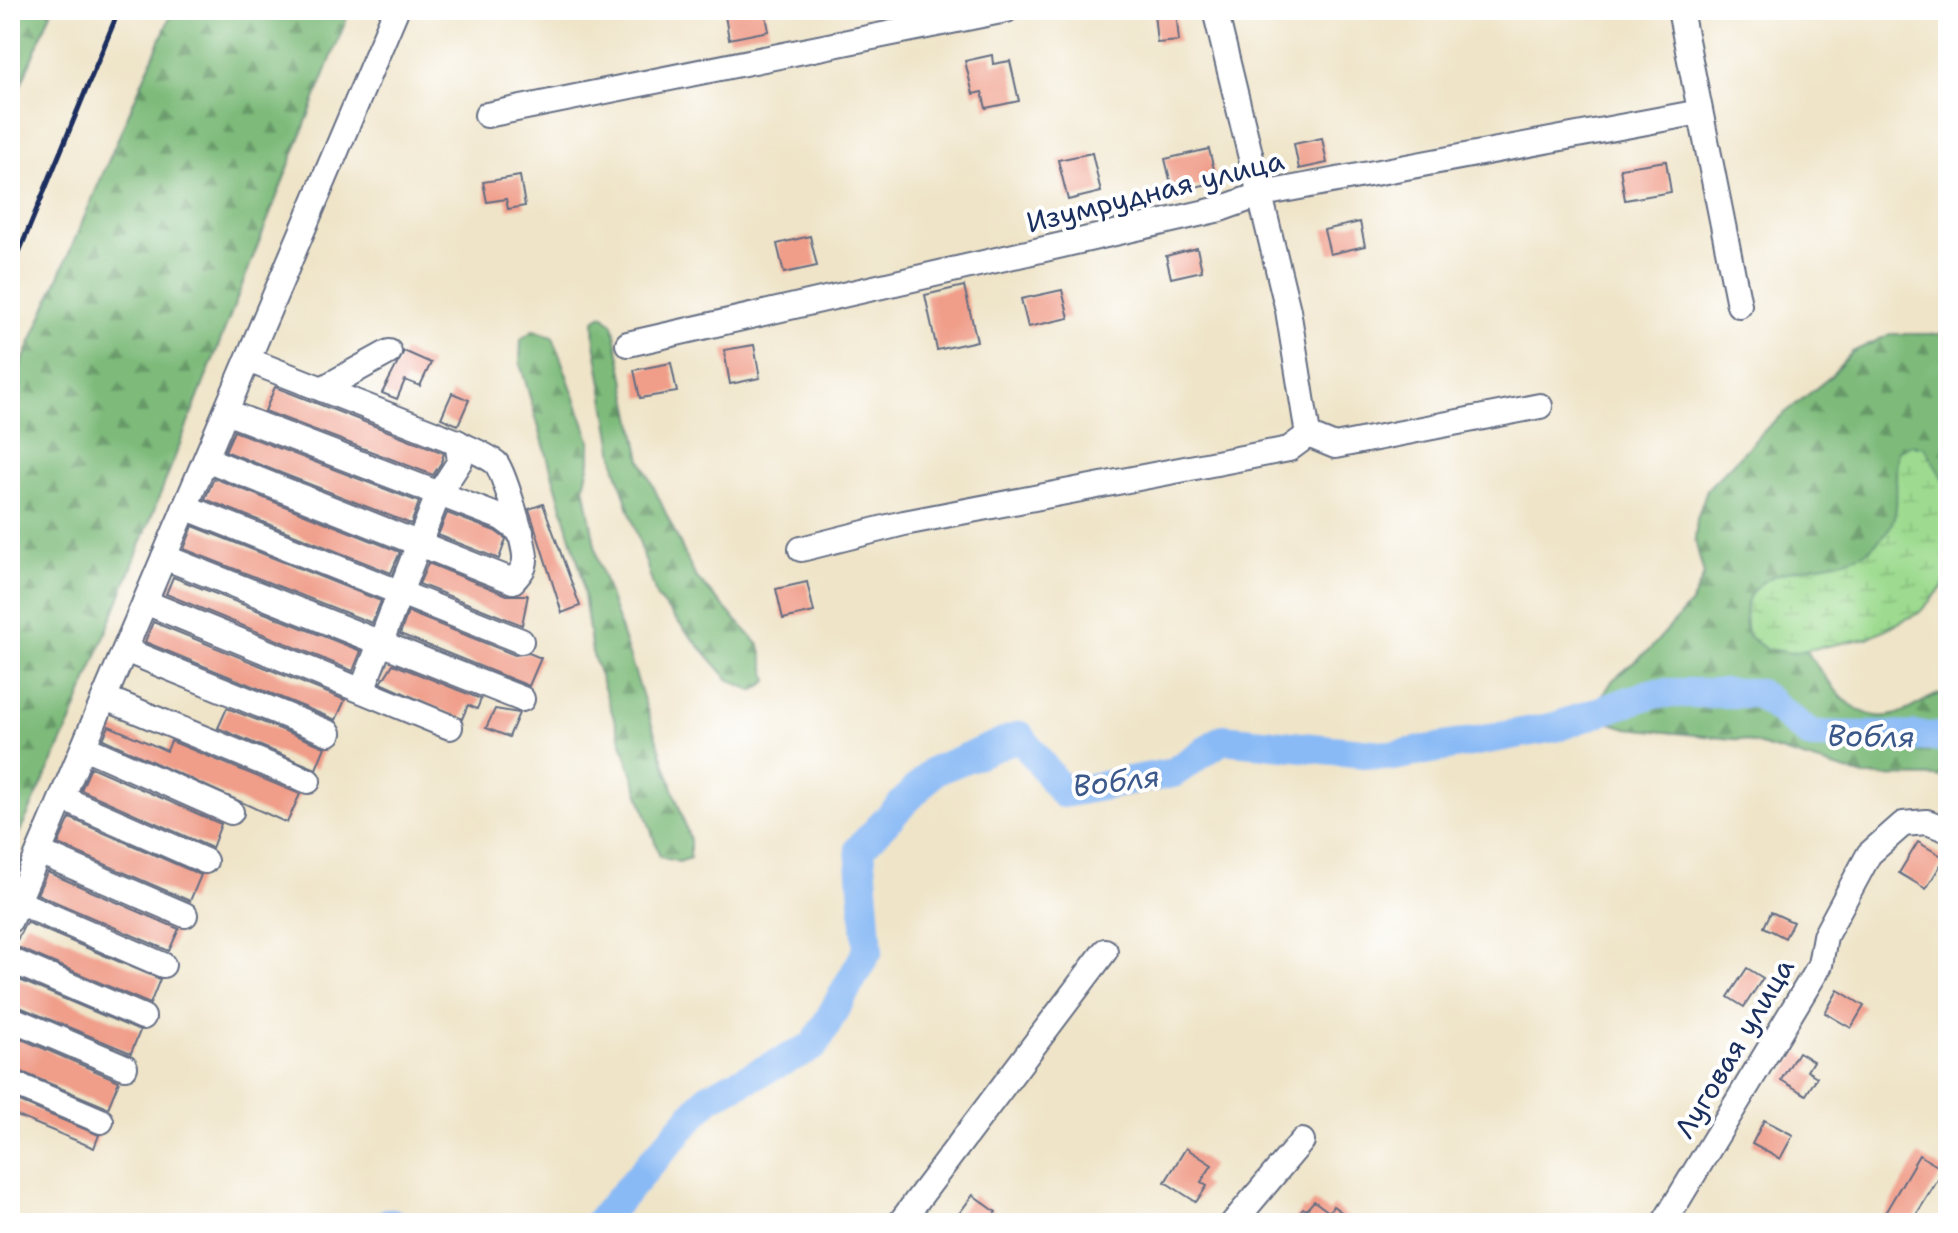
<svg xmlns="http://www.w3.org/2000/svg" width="1958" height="1233" font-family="'Shantell Sans',sans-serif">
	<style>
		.forest { fill: url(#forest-firs); stroke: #4c756c; stroke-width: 2 }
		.wetland { fill: url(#wetland-marsh); stroke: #5c8577; stroke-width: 2 }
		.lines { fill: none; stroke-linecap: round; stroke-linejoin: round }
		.river { stroke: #89baf5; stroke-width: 30 }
		.building { fill: #f09d89 }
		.minor-casing { stroke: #656e83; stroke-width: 28 }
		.minor { stroke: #fff; stroke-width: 24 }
		.rail { stroke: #1b2f5e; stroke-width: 5 }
		.labels { text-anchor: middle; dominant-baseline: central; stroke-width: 8; stroke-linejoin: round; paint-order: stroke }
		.street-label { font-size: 28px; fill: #1b2f5e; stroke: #fff }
		.water-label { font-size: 30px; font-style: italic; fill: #3c598b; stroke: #fff }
	</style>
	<defs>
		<pattern id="forest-firs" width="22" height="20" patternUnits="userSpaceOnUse" patternTransform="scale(2)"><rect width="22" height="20" fill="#7ebb7a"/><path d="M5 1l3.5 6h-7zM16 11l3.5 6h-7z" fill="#669867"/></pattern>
		<pattern id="wetland-marsh" width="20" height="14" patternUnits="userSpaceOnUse" patternTransform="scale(2)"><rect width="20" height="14" fill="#9edb90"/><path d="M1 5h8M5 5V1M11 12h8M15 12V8" fill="none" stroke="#88bc7f"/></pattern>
	</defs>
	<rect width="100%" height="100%" fill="#fff"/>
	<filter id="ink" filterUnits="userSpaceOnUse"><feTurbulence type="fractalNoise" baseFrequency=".0125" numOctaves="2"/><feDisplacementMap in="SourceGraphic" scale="16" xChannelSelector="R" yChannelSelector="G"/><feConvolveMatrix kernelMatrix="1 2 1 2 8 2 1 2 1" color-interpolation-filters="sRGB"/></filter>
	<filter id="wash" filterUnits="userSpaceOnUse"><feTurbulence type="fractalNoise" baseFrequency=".006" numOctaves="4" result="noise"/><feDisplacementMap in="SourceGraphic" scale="32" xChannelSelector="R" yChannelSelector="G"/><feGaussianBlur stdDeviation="1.8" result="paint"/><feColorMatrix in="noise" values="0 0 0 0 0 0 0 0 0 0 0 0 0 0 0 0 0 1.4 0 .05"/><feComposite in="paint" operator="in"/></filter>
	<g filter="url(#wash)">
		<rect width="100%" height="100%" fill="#efe4c8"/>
		<g class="forest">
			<polygon points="10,10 52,10 10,111"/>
			<polygon points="173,10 350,10 71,722 10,853 10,391"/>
			<polygon points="603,315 613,324 641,460 695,576 760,646 768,681 753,691 728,679 657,598 616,468 595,342 594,320"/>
			<polygon points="534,330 553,337 590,440 590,462 584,486 598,561 690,840 690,858 679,862 660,857 592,652 581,572 520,363 521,339"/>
			<path d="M 1891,334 L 1948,334 L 1948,562 L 1804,648 C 1828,680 1856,732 1903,712 C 1919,705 1931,695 1948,691 L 1948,777 L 1864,776 L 1743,740 L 1628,728 L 1600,720 L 1592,712 L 1613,680 L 1650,649 L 1692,602 L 1704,575 L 1695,540 L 1697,519 L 1707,489 L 1770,425 L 1830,377 L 1852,352 Z"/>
		</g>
		<path class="wetland" d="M 1910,445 L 1924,447 L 1948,487 L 1948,581 L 1919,613 L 1867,638 L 1792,653 L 1766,649 L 1748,636 C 1727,555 1827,576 1867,551 C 1873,547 1880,539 1885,534 C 1906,511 1890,477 1899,450 Z"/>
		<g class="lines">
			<g class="river">
				<polyline points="388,1223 392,1223"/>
				<polyline points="598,1223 709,1097 814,1046 868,950 860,848 934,771 1020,736 1063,793 1173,773 1223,739 1393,756 1555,727 1653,693 1758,693 1811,735 1948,737"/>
			</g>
		</g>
		<g id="blocks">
			<g class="building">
				<polygon points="724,10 765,10 769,31 729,39"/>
				<polygon points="1176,10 1179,41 1157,43 1154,13"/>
				<polygon points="992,55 993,64 1010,61 1019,101 986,108 982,92 973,94 965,61"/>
				<polygon points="1322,138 1327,163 1299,169 1294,144"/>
				<polygon points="1209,149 1217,182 1173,192 1165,159"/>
				<polygon points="1092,153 1101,192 1068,200 1058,160"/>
				<polygon points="1666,161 1671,192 1625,200 1620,168"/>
				<polygon points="520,176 525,206 508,209 506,199 487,202 483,182"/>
				<polygon points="1360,222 1365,246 1330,254 1324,230"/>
				<polygon points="810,236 817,266 784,273 777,244"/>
				<polygon points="1197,248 1202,271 1171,278 1166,256"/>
				<polygon points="964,286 977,341 937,350 925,295"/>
				<polygon points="1062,290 1069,318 1028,327 1021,299"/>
				<polygon points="754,345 760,378 730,384 724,350"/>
				<polygon points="404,351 431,363 420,386 405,380 397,399 382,393"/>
				<polygon points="671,363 677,392 640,398 634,370"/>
				<polygon points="275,387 444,453 441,463 433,475 265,411"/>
				<polygon points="452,393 469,400 458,425 441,418"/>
				<polygon points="234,431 419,502 411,524 225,451"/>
				<polygon points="214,478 400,552 391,573 205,499"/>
				<polygon points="543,504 580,606 562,613 529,509"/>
				<polygon points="447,513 495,531 506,539 499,559 438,535"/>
				<polygon points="193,526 381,601 372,623 184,549"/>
				<polygon points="428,563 507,595 528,595 522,625 419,584"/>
				<polygon points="173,577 361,651 353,671 166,594"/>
				<polygon points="807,582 814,612 783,619 776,589"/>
				<polygon points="408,612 515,655 529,653 541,658 529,686 400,634"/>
				<polygon points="153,622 345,700 336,720 145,642"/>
				<polygon points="393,664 481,699 477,709 468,705 462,719 381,683"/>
				<polygon points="227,708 325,747 316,769 218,728"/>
				<polygon points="495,709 519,713 509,737 486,728"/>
				<polygon points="109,726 167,751 171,741 300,794 287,823 103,739"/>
				<polygon points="91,767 221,824 212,848 81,790"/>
				<polygon points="70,818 201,875 190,901 58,844"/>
				<polygon points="1918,842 1945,858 1926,889 1899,873"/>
				<polygon points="47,872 179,929 169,951 37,894"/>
				<polygon points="1771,912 1793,922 1785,938 1764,927"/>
				<polygon points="26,922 160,979 150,1004 14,946"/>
				<polygon points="1747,968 1763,978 1744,1007 1728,997"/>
				<polygon points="10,976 140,1031 131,1053 10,1003"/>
				<polygon points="1838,990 1864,1006 1851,1028 1825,1013"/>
				<polygon points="10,1034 119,1081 108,1108 10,1067"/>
				<polygon points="1798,1052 1813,1061 1807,1071 1817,1077 1806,1095 1781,1080"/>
				<polygon points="10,1098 99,1135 94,1148 10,1113"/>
				<polygon points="1764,1120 1793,1135 1780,1159 1752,1144"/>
				<polygon points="1186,1148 1212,1165 1201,1182 1207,1186 1196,1202 1165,1182"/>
				<polygon points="1919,1155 1944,1170 1911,1223 1889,1223 1882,1218"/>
				<polygon points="973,1195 996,1212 987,1223 952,1223"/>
				<polygon points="1314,1201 1329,1212 1333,1206 1357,1223 1291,1223 1303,1208 1306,1210"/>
			</g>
		</g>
	</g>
	<g filter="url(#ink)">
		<use href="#blocks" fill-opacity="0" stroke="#656e83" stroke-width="2"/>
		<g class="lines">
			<g class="minor-casing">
				<g id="minor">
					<polyline points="1680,10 1739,305"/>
					<polyline points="487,115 1006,10"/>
					<polyline points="628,344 1220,209 1262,194 1700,112"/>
					<polyline points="248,360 457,442 460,461 438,495 362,690"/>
					<polyline points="322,389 389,352"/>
					<polyline points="226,412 502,518 521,532"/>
					<polyline points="1308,435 1335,446 1540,406"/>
					<path d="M 206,459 L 513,581 C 519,574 525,569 525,559 C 526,547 503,469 496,463 C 485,454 469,449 457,442"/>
					<polyline points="185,507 521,641"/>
					<polyline points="801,549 904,523 1289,449 1308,435 1288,310 1215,10"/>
					<polyline points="164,557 522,699"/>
					<polyline points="145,602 450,727"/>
					<polyline points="125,650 329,733"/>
					<polyline points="105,698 308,781"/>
					<polyline points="84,747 231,812"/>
					<polyline points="62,798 205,861"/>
					<polyline points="39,852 185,915"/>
					<polyline points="18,902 163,965"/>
					<polyline points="10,920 396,10"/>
					<polyline points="10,960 143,1017"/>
					<polyline points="10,1018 125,1067"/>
					<polyline points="10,1082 101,1121"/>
					<polyline points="900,1223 1105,951"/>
					<polyline points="1233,1223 1302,1141"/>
					<polyline points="1664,1223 1820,965 1825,936 1869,854 1903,824 1927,822 1948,830"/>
				</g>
			</g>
			<use href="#minor" class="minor"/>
			<polyline class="rail" points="10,274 119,10"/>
		</g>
	</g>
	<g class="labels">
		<g class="street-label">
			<text transform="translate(1155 191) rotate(-14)">Изумрудная улица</text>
			<text transform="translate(1734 1048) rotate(-59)">Луговая улица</text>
		</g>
		<g class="water-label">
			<text transform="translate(1871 736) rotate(1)">Вобля</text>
			<text transform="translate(1116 781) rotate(-7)">Вобля</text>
		</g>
	</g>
	<rect width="1958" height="1233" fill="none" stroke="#fff" stroke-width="40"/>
</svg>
